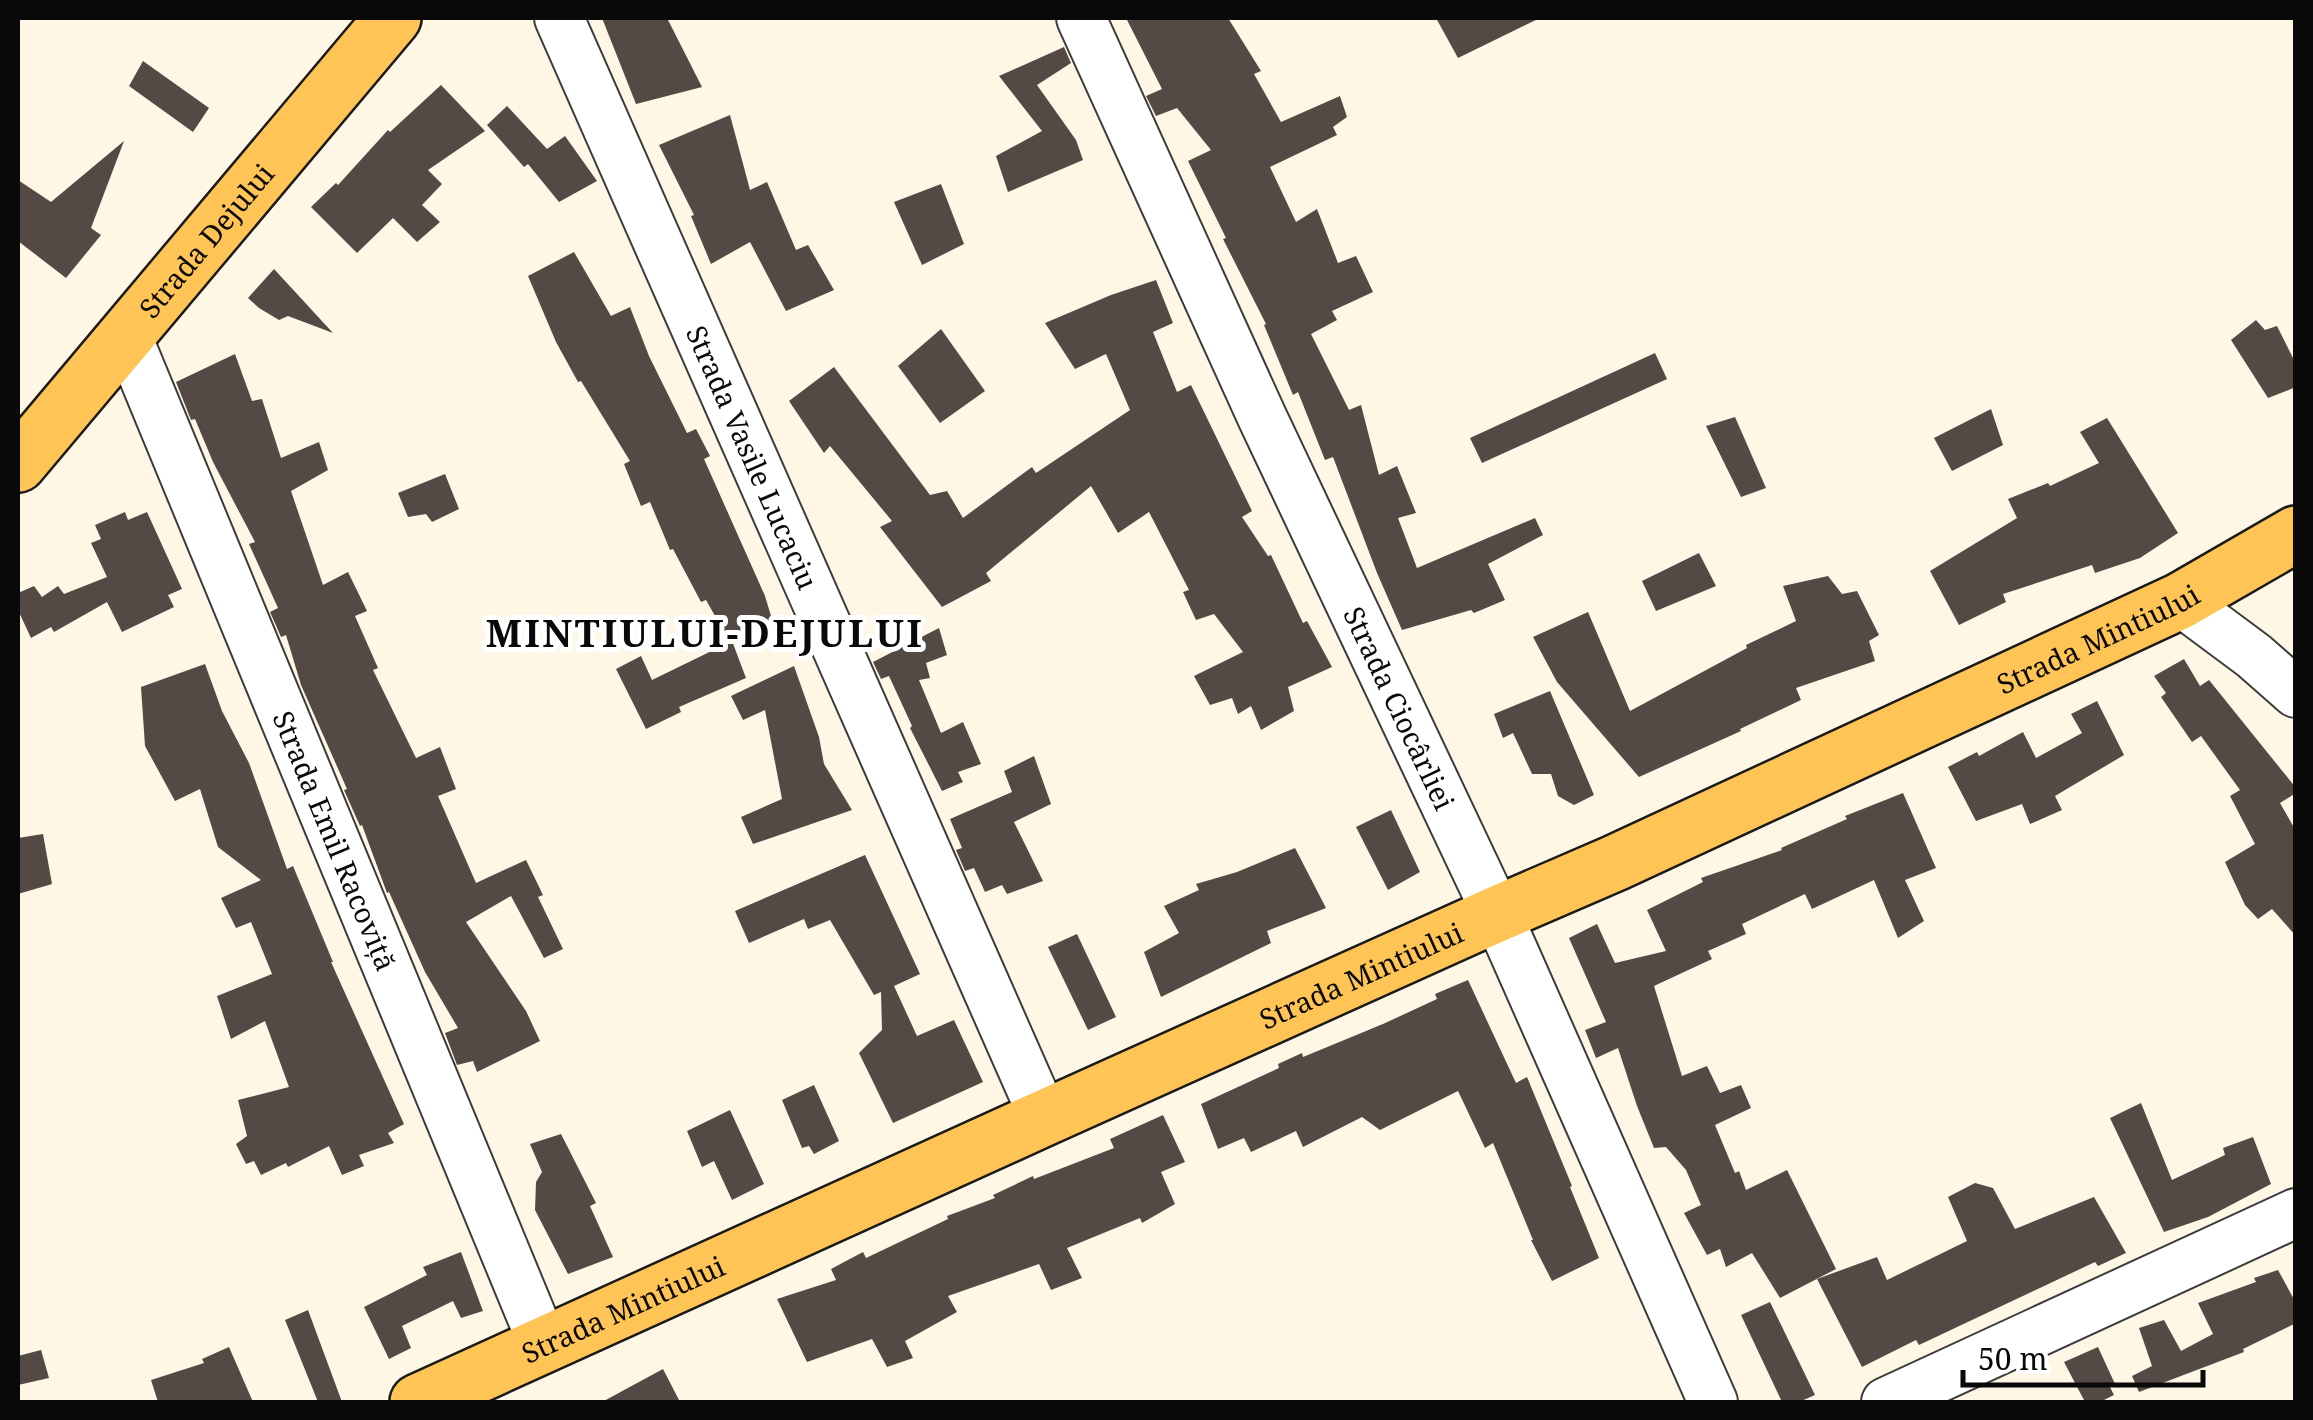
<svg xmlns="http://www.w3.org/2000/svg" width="2313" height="1420" font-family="'Noto Serif',serif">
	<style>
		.building { fill: #534945 }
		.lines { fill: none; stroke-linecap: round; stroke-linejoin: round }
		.minor-casing { stroke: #3c3c3c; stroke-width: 52 }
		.major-casing { stroke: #1a1a1a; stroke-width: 60 }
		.minor { stroke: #fff; stroke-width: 48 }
		.major { stroke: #ffc456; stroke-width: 55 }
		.labels { text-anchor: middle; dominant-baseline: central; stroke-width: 10; stroke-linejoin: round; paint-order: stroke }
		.street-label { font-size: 28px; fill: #090909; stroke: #fff }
		.district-label { font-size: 38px; font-weight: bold; letter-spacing: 2.5px; fill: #090909; stroke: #fff }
	</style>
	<rect width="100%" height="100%" fill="#fff7e6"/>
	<g class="building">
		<polygon points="602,18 667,18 702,87 636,104"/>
		<polygon points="1126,18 1228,18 1261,71 1254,74 1281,122 1340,96 1347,117 1333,127 1337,135 1270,167 1296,222 1317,209 1338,263 1356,256 1373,292 1332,311 1337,320 1311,334 1349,410 1361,405 1379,475 1397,466 1416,513 1398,518 1417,568 1535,518 1543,535 1488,564 1505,600 1474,613 1471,610 1402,630 1377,573 1333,457 1325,460 1298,392 1293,395 1264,325 1266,324 1223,239 1226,238 1188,161 1211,150 1177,108 1156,116 1146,96 1162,89"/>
		<polygon points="1436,18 1540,18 1458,58"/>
		<polygon points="1064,47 1071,63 1037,85 1076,140 1083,160 1008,192 996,156 1042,131 999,76"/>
		<polygon points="143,61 209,108 193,132 129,86"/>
		<polygon points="441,85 485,131 428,170 442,184 422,205 440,222 417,242 393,218 357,253 311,207 336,183 338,185 388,130 390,132"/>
		<polygon points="507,106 547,149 565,136 597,181 559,202 528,164 524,167 487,125"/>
		<polygon points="730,115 750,190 767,182 796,250 808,245 834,290 786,311 750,242 711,264 691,216 694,215 659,145"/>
		<polygon points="124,141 91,228 101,235 66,278 18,241 18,180 51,202"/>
		<polygon points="941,184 964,244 922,265 894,202"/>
		<polygon points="574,252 611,316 630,307 649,356 687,433 696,429 710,456 704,459 765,596 774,626 728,639 706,600 701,602 673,549 670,550 650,502 641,506 624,464 630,461 581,381 578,382 556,342 528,276"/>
		<polygon points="274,269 333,333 288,316 279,320 259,308 248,298"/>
		<polygon points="1156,280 1173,323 1153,332 1177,392 1191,385 1252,511 1242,517 1268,556 1271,555 1303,623 1307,621 1332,667 1288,687 1294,711 1261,730 1251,706 1238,714 1232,698 1210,705 1194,676 1243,652 1214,614 1196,620 1183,592 1189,590 1149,512 1118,533 1091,486 986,573 991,581 942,607 880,527 892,521 830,446 824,453 789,401 834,367 930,495 947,491 963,518 1032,467 1036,473 1130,410 1106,354 1075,369 1045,323 1111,295"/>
		<polygon points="2256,320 2265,330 2277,326 2296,364 2296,387 2268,398 2231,340"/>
		<polygon points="941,329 985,391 940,423 898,366"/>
		<polygon points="1655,353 1667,379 1482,463 1470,438"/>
		<polygon points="235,354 252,401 262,399 281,458 319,442 328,470 291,491 323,585 348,572 367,611 355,616 378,668 373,670 416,758 440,747 456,789 438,796 476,883 526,860 543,895 538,897 563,949 544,958 511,896 466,922 526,1011 540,1041 477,1072 473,1061 457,1065 445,1033 458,1028 425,972 389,892 387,893 362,825 360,826 344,790 347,789 301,685 286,635 281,637 270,612 278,608 249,544 255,542 213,462 195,419 191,420 176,382"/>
		<polygon points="1991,409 2003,445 1952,471 1934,438"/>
		<polygon points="1735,417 1766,488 1741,497 1706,426"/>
		<polygon points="2107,418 2178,533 2140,558 2095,573 2092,565 2003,594 2006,602 1959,625 1930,571 2017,518 2008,499 2048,483 2050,486 2099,463 2080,432"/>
		<polygon points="445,474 459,509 432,522 426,514 408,517 398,493"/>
		<polygon points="125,512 128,520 147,512 182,589 168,595 174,607 122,632 107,602 54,632 51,627 31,638 18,610 18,593 34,586 42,597 58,586 64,594 107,577 91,543 101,539 95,525"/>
		<polygon points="1699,553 1716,586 1656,611 1642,581"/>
		<polygon points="1828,576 1842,594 1857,591 1879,635 1869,641 1875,661 1796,688 1801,700 1740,729 1741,731 1639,777 1557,682 1533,637 1588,612 1630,711 1747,648 1746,645 1796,621 1783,586"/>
		<polygon points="939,628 947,655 926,663 930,678 919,680 941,733 963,722 981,764 958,772 963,782 942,791 910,728 912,726 889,676 881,679 873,662"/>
		<polygon points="732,641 746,678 679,707 681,712 646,729 616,669 641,656 652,680"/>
		<polygon points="2184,659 2200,686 2209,680 2296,788 2296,793 2280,803 2296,831 2296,936 2272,909 2258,919 2245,905 2225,862 2255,844 2230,796 2240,790 2201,736 2192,742 2161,697 2166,693 2154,676"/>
		<polygon points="205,664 222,711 249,763 287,869 293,866 333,962 331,962 404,1124 388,1133 394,1143 359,1155 364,1166 342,1175 329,1146 288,1167 286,1163 261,1175 254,1161 246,1164 236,1144 247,1136 238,1100 289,1087 265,1021 231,1039 217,996 272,974 251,922 236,928 221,898 261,880 218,847 200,789 175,801 145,746 141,687"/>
		<polygon points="794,666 819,737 824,764 852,810 753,844 741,817 782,799 765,710 743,720 731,696"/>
		<polygon points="1550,691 1594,795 1574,805 1558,796 1551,774 1532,774 1513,733 1503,738 1494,714"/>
		<polygon points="2097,701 2124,755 2055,796 2062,810 2030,824 2022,804 1976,821 1948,767 1977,752 1979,756 2023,732 2036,758 2082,733 2071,714"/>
		<polygon points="1034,756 1051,804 1014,822 1043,881 1007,894 1002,885 985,892 974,868 965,871 956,850 962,848 950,819 1012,792 1004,771"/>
		<polygon points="1903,793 1936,868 1905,880 1924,921 1898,938 1874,880 1812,909 1805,894 1742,924 1746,934 1708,951 1712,959 1654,986 1682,1076 1707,1066 1720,1093 1741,1085 1751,1108 1715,1125 1735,1173 1739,1171 1746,1190 1787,1170 1836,1269 1780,1298 1752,1253 1726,1267 1720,1249 1707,1255 1684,1213 1701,1205 1686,1170 1666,1147 1654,1148 1637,1106 1618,1048 1596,1058 1585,1030 1606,1022 1569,938 1597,924 1615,963 1666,951 1647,910 1703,882 1701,878 1782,850 1781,848 1847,819 1845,816"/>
		<polygon points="1391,810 1420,872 1388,890 1356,827"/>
		<polygon points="43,834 52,884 18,894 18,838"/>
		<polygon points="1295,848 1326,908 1267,931 1271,943 1161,997 1144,952 1179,933 1164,906 1199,890 1196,884 1237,872"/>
		<polygon points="865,855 920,974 894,986 917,1036 954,1020 983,1082 893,1123 859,1053 882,1030 881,992 874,995 830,920 808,929 804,919 749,943 735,911"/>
		<polygon points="1077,934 1116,1017 1088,1030 1048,947"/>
		<polygon points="1468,980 1516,1083 1527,1077 1572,1186 1570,1187 1599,1258 1552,1281 1531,1240 1533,1240 1493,1143 1485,1148 1458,1091 1380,1130 1362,1117 1303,1147 1296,1131 1251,1152 1244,1138 1218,1149 1201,1104 1279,1068 1278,1064 1302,1053 1303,1057 1383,1024 1437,999 1435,994"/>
		<polygon points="814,1085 839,1141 814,1154 809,1146 802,1148 782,1100"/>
		<polygon points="2141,1103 2172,1180 2225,1155 2223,1148 2253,1137 2271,1184 2208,1217 2164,1232 2110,1118"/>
		<polygon points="730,1110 764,1184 732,1200 714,1161 702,1167 687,1131"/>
		<polygon points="1163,1115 1185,1162 1161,1172 1175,1204 1142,1223 1140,1218 1067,1248 1082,1278 1051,1290 1039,1264 948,1296 957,1312 905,1341 913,1358 887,1367 872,1339 807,1362 777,1299 836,1280 831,1269 863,1252 866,1258 948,1219 947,1216 995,1198 993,1195 1033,1176 1034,1179 1114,1148 1110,1139"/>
		<polygon points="561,1134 596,1203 590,1206 613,1257 568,1274 535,1210 536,1182 542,1172 530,1144"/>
		<polygon points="1975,1183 1993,1188 2015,1229 2094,1197 2126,1253 2098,1266 2095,1262 1919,1345 1916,1340 1862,1367 1817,1279 1877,1257 1887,1280 1967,1241 1948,1197"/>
		<polygon points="461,1252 483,1311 461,1318 453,1301 402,1326 411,1348 389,1359 364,1307 427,1275 423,1267"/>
		<polygon points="2278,1270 2296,1303 2296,1323 2243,1349 2244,1352 2139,1392 2132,1376 2152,1366 2139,1328 2164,1320 2181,1351 2213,1334 2198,1303 2256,1282 2254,1278"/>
		<polygon points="1770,1302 1815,1395 1799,1402 1782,1402 1741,1315"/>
		<polygon points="308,1310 342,1402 318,1402 285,1320"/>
		<polygon points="229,1347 253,1402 158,1402 151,1380 204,1363 202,1359"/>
		<polygon points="2098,1347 2115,1384 2109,1385 2114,1395 2100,1402 2085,1402 2064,1362"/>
		<polygon points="41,1350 49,1378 18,1385 18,1356"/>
		<polygon points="663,1369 680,1402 602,1402"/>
	</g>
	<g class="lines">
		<g class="minor-casing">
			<g id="minor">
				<path id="s1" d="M 559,18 L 1044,1118"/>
				<path id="s2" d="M 1081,18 L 1262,417 L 1497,914 L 1713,1402"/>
				<path id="s3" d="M 126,334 L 543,1344"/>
				<polyline points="2180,601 2254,656 2296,693"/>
				<polyline points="1886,1402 2296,1213"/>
			</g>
		</g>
		<g class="major-casing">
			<g id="major">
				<path id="s4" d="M 18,464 L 393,18"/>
				<path id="s5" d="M 418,1402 L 1044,1118 L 1497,914 L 1615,863 L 2180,601 L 2296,534"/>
			</g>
		</g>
		<use href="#minor" class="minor"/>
		<use href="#major" class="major"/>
	</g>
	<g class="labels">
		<g class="street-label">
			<text stroke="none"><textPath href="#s4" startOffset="292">Strada Dejului</textPath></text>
			<text stroke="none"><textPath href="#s1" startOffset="480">Strada Vasile Lucaciu</textPath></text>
			<text stroke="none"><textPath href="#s5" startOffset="1845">Strada Mintiului</textPath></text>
			<text stroke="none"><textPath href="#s2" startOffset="760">Strada Ciocârliei</textPath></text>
			<text stroke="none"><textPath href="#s3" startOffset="548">Strada Emil Racoviță</textPath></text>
			<text stroke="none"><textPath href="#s5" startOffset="1035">Strada Mintiului</textPath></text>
			<text stroke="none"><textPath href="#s5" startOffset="225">Strada Mintiului</textPath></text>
		</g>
		<g class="district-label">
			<text x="705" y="632">MINTIULUI-DEJULUI</text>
		</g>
	</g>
	<rect width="2313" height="1420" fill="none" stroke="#090909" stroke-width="40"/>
	<path d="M1963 1370v15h240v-15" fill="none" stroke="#090909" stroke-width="5"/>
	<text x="1978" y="1370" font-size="30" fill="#090909" stroke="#ffffff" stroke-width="8" paint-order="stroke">50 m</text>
</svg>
